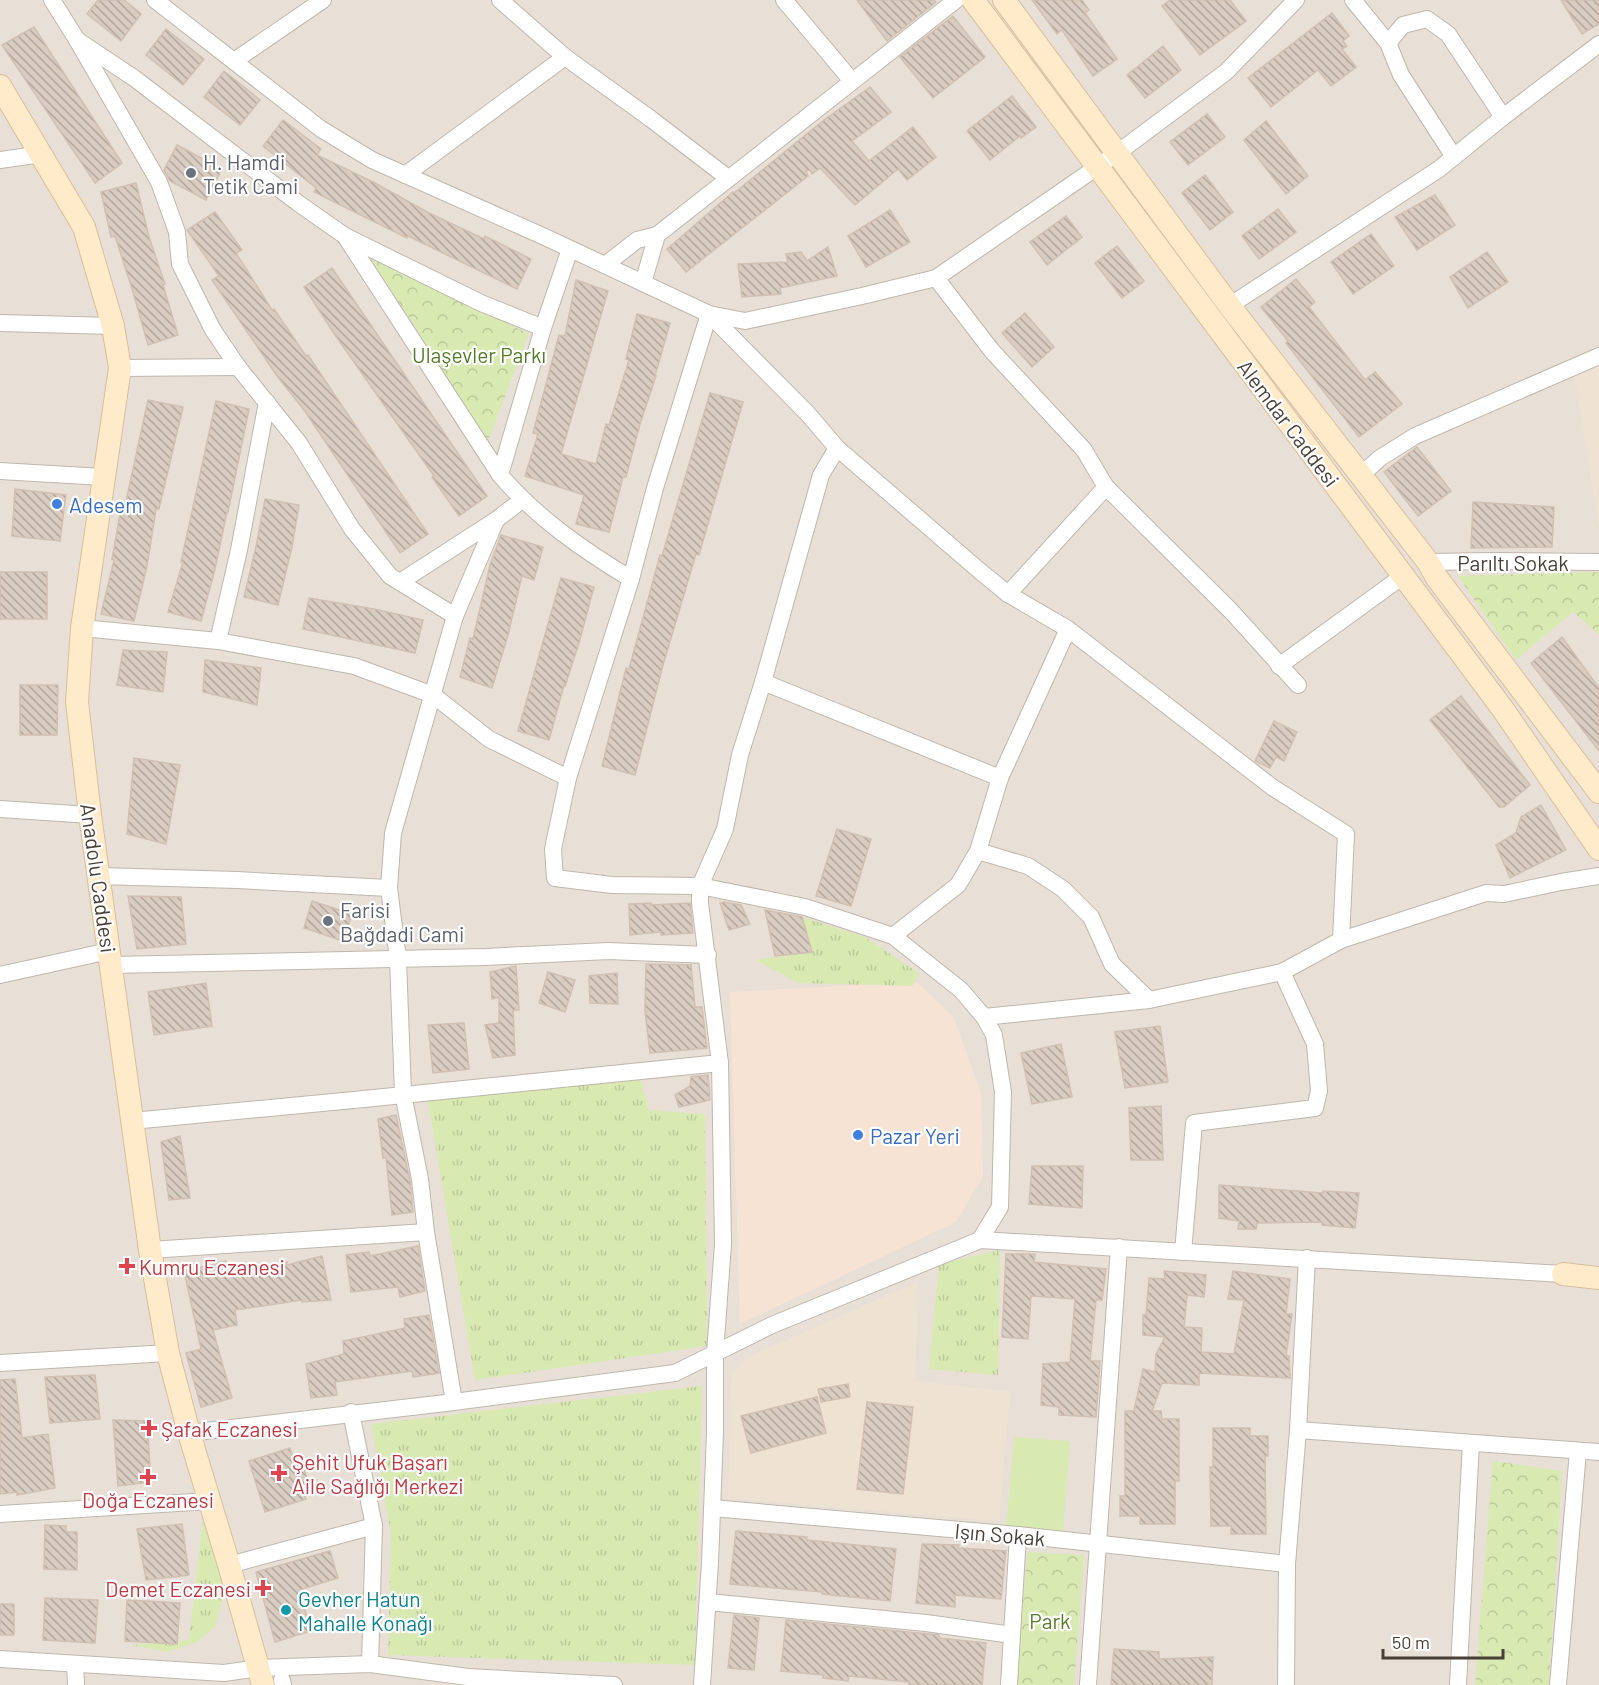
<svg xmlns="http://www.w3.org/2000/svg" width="1599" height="1685" font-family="Barlow,sans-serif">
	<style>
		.residential { fill: #e8e0d7 }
		.commercial { fill: #f6e3d4 }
		.education { fill: #eee2d3 }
		.grass { fill: url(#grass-tufts) }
		.forest { fill: url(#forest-crowns) }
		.pitch { fill: #d8e9b2 }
		.building { fill: url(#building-back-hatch); stroke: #d1c0b1; stroke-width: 1.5 }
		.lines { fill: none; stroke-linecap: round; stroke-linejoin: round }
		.street-casing { stroke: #c0b6ab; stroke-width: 18 }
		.secondary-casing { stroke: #d8be9b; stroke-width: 24 }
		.street { stroke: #fff; stroke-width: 16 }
		.secondary { stroke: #ffeac9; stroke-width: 22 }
		.worship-dot { fill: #6b7280; stroke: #fff; stroke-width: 2 }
		.shop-dot { fill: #3f7fe0; stroke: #fff; stroke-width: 2 }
		.health-dot { fill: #e0444e; stroke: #fff; stroke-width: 2 }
		.culture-dot { fill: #0f9aa8; stroke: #fff; stroke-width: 2 }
		.labels { text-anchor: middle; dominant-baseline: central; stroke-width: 4.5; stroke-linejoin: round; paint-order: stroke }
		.worship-label { font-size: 21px; fill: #5b616d; stroke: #fff; text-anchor: start }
		.park-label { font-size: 21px; fill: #557b29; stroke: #fff }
		.street-label { font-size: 21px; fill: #483f37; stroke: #fff }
		.shop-label { font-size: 21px; fill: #366cbe; stroke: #fff; text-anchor: start }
		.health-label { font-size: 21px; fill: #be3a42; stroke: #fff; text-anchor: start }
		.culture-label { font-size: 21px; fill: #0d838f; stroke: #fff; text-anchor: start }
	</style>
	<defs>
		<pattern id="grass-tufts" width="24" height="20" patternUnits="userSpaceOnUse" patternTransform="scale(1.5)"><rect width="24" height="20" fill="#d8e9b2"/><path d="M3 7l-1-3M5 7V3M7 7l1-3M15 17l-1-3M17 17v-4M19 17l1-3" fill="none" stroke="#bbc99a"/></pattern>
		<pattern id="forest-crowns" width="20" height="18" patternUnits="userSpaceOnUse" patternTransform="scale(1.5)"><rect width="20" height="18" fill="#d8e9b2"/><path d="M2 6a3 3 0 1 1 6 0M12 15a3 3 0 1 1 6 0" fill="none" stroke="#bbc99a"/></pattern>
		<pattern id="building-back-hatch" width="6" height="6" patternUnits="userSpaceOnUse" patternTransform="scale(1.5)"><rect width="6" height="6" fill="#d9ccc1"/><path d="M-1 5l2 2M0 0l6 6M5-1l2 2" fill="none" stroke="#b2a79e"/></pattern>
	</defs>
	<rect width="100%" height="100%" fill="#f4efe9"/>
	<rect class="residential" x="0" y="0" width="1599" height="1685"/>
	<polygon class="commercial" points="917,982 954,1018 981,1094 983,1176 956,1222 740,1324 730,992"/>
	<g class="education">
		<polygon points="1599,367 1599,527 1575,377"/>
		<polygon points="918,1282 915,1381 1010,1392 999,1521 728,1498 732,1373 750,1356"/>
	</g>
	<g class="grass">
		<polygon points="802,917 865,937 920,974 912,986 798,983 756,960 812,952"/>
		<polygon points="640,1077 649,1110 705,1114 707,1346 475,1380 428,1101"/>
		<polygon points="1000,1250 998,1375 929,1369 939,1264"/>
		<polygon points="702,1386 695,1665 388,1655 391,1533 371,1424"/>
		<polygon points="204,1512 224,1593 215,1627 197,1642 167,1652 131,1645 189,1640"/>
	</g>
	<g class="forest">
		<polygon points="370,257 529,334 488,441"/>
		<polygon points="1599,572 1599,634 1573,612 1516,660 1458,576"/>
		<polygon points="1493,1461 1562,1471 1549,1685 1475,1685"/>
		<polygon points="1027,1552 1084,1555 1074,1685 1017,1685"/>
	</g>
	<polygon class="pitch" points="1014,1437 1070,1441 1063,1533 1006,1529"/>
	<g class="building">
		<polygon points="98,0 124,0 141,14 121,41 87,14"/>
		<polygon points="857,0 934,0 936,2 887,41"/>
		<polygon points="1032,0 1082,0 1089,10 1085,13 1117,59 1093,76 1062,30 1057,34"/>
		<polygon points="1170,0 1230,0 1246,21 1200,55 1162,6"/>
		<polygon points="1561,0 1599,0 1599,24 1582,34"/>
		<polygon points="1332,13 1349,36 1343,41 1347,46 1342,49 1356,67 1331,86 1318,70 1271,107 1248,78"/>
		<polygon points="953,16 985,57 933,98 900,57"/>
		<polygon points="34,27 122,163 95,183 2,45"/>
		<polygon points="166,29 204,59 183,85 146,55"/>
		<polygon points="1163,46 1181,70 1145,98 1127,75"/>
		<polygon points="224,71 260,100 240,125 204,97"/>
		<polygon points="870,87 891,112 852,141 869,161 913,127 936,157 907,180 898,169 855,205 820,168 812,174 810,170 806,171 808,176 686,272 667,249 733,192 734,193 824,120"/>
		<polygon points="1012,96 1036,127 1021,138 1020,136 990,160 967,131"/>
		<polygon points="1207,114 1225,137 1188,165 1170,142"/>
		<polygon points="283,120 321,149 317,155 373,182 429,213 484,239 485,236 531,259 517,289 408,236 407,238 314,192 316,188 263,146"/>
		<polygon points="1266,121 1308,176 1286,194 1244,140"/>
		<polygon points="177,145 222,169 206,200 170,181 164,170"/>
		<polygon points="1205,175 1233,212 1210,230 1182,193"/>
		<polygon points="136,183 149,237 165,284 163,285 178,335 148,345 133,292 115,236 111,237 101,192"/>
		<polygon points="1435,195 1455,225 1417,250 1395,217"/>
		<polygon points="1278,209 1296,232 1259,259 1242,236"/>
		<polygon points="890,210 910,242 866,267 848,236"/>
		<polygon points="215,212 242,250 236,253 272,310 274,309 306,356 308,355 428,534 400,553 304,410 277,376 212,280 219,276 187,230"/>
		<polygon points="1066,216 1082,237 1047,265 1030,242"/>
		<polygon points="1371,234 1394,266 1353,294 1331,262"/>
		<polygon points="1117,246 1144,281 1122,298 1095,263"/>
		<polygon points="828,247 837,276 780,288 781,294 742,297 738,264 788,262 786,254 801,252 807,261"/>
		<polygon points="1487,252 1508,282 1468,308 1450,277"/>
		<polygon points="332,268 487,496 459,516 432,477 434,476 335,335 304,287"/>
		<polygon points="1296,279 1315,302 1309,307 1365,380 1375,372 1402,404 1359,437 1286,343 1288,341 1261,307"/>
		<polygon points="576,280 608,291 561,454 596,464 606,424 609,425 629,360 626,359 637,314 670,323 655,376 656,376 640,424 626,477 623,477 609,532 576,524 584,495 525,476 538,434 533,433 559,335 565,336"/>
		<polygon points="1025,313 1054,347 1032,367 1002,333"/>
		<polygon points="710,393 743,402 699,555 696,554 663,665 635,775 602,766 626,668 629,669 660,555 662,556"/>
		<polygon points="148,400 183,407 159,509 156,509 147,566 134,621 101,614 114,560 112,559 120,514 123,515"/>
		<polygon points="216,401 249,409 228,512 227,512 215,569 201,621 168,612 183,562 181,562"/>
		<polygon points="1417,447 1451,491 1418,516 1384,472"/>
		<polygon points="15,489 66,495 60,541 12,536"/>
		<polygon points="265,499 299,505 292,547 278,605 244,597 257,542"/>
		<polygon points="1473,502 1554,507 1552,547 1471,548"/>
		<polygon points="501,535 543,547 534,580 522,576 508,635 492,688 460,677 470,638 473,639 490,565"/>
		<rect x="0" y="572" width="47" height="47"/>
		<polygon points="561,578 594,587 579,643 565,686 564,685 549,740 518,731"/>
		<polygon points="309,598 374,609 423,620 415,653 303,629"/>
		<polygon points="1562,637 1599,688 1599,751 1531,663"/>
		<polygon points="123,650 167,652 163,692 117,685"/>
		<polygon points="205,660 261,668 257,705 203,692"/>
		<polygon points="20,685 58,685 57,735 20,735"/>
		<polygon points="1461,696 1530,785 1504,807 1499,807 1430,720"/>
		<polygon points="1274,721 1297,732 1284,761 1276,757 1270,768 1255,761"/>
		<polygon points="134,758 180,765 166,844 127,834"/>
		<polygon points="1541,805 1566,850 1510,878 1496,845 1516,833 1521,817"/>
		<polygon points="837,829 871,839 851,906 816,896"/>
		<polygon points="128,896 181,897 186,944 137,949"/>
		<polygon points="312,901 352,914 343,941 304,928"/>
		<polygon points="724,902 741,905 750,924 729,930 720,903"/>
		<polygon points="651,903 651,905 690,903 693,933 661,935 661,932 630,935 629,904"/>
		<polygon points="765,910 802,917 812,952 775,956"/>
		<polygon points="646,964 691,965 695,1007 702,1007 707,1048 650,1053 645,1011"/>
		<polygon points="516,966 519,1010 513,1010 515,1055 493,1058 485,1025 499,1023 499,997 492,999 490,972"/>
		<polygon points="548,972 575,980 565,1012 539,1003"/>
		<polygon points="617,973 618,1004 590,1003 589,976"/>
		<polygon points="206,983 212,1026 154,1035 148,992"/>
		<polygon points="464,1023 469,1069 433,1073 428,1025"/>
		<polygon points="1160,1026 1168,1082 1125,1088 1115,1032"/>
		<polygon points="1061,1044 1072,1097 1032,1104 1021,1053"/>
		<polygon points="708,1075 710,1100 679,1107 675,1095 690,1086 691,1077"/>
		<polygon points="1161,1106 1163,1160 1131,1160 1129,1108"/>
		<polygon points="396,1115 410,1181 413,1212 392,1215 386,1158 383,1158 378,1119"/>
		<polygon points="180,1136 190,1198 169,1200 161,1142"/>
		<polygon points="1032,1166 1083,1166 1082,1208 1029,1204"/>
		<polygon points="1219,1185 1323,1193 1323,1191 1359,1193 1355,1228 1322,1225 1322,1222 1257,1223 1256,1229 1238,1229 1239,1221 1219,1218"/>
		<polygon points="418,1246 425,1291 400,1297 398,1287 351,1292 346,1255 369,1252 370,1256"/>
		<polygon points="1006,1254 1035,1254 1034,1262 1106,1269 1102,1300 1096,1300 1090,1361 1100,1361 1096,1417 1059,1415 1059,1407 1041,1405 1043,1364 1070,1362 1075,1299 1031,1296 1028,1339 1002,1337"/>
		<polygon points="322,1256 331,1300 302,1302 302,1300 235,1310 237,1325 213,1330 232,1398 201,1407 186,1353 201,1349 184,1271 226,1261 228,1272 287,1262 287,1265"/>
		<polygon points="1164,1271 1206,1275 1204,1297 1187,1295 1184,1327 1202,1328 1201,1352 1234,1354 1244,1300 1228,1299 1233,1271 1290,1279 1286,1314 1292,1314 1286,1356 1289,1356 1290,1378 1199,1373 1199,1385 1162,1383 1152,1411 1161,1411 1162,1419 1179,1419 1179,1481 1175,1481 1175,1524 1140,1524 1140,1516 1120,1516 1120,1496 1125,1496 1125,1411 1134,1411 1143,1369 1155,1372 1156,1354 1165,1337 1143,1335 1143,1315 1146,1315 1149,1278 1165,1279"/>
		<polygon points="429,1315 439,1373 413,1377 412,1371 335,1382 337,1395 311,1398 306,1364 344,1354 343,1341 405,1328 404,1319"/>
		<polygon points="95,1375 100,1419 50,1423 45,1377"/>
		<polygon points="15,1379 22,1438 48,1434 55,1488 17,1495 17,1492 0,1494 0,1380"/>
		<polygon points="848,1384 850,1397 821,1402 818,1389"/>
		<polygon points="817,1397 826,1433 751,1453 741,1416"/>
		<polygon points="867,1402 913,1407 903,1494 857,1489"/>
		<polygon points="113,1420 147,1421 151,1482 118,1486"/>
		<polygon points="1213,1428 1250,1428 1250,1436 1268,1436 1268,1456 1265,1456 1266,1534 1231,1534 1231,1526 1211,1526 1210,1467 1213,1467"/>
		<polygon points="290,1448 294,1460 301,1458 309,1485 302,1488 306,1499 265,1512 249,1461"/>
		<polygon points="182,1524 189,1575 146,1580 137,1529"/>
		<polygon points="45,1525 66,1526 66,1532 77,1532 77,1570 44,1569"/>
		<polygon points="736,1531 807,1537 807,1540 896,1549 890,1601 822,1594 822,1592 730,1584"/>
		<polygon points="922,1544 959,1545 958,1548 1006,1551 1001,1599 955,1595 955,1607 916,1603"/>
		<polygon points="330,1551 338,1578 299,1590 311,1631 275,1642 256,1572"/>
		<polygon points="45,1598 98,1600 95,1643 43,1640"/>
		<polygon points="127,1600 180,1603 177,1644 125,1641"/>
		<rect x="0" y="1604" width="14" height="31"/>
		<polygon points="734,1615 759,1618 754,1670 728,1668"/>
		<polygon points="786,1620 939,1635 939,1638 986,1643 982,1685 909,1685 909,1682 849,1676 848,1681 823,1678 823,1675 781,1671"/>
		<polygon points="1114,1649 1159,1652 1159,1659 1213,1657 1212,1685 1111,1685"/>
	</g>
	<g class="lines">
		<g class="street-casing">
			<g id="street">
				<polyline points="52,0 77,40 134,78 298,203 345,236 481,303 543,328"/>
				<polyline points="155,0 321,129 372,160 545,237 709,314 745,321 862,296 936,278 1116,154 1226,72 1296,0"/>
				<polyline points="500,0 565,57 651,119 728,178"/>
				<polyline points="784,0 852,81"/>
				<polyline points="1353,0 1388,43"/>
				<polyline points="77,40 159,182 177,232 180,264 213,330 238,367 299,443 352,529 390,576 455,616"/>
				<polyline points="234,61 323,0"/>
				<polyline points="1454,157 1401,75 1388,43 1403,25 1427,19 1448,34 1503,117"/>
				<polyline points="0,160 42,154"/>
				<polyline points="405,175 565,57"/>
				<polyline points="345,236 500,475"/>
				<path d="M 570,249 L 543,328 L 500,475 C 537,518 583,550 631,579"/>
				<polyline points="605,265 637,240 657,235"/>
				<polyline points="936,278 992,351 1084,450 1106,487 1231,611 1298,685"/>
				<polyline points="643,283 657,235 956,0"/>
				<polyline points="1229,306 1439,169 1503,117 1599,44"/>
				<polyline points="0,323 113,326"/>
				<polyline points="120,368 238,367"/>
				<polyline points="0,471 103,477"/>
				<polyline points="1360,476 1380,458 1415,436 1599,356"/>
				<polyline points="1428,562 1492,561 1599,562"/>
				<polyline points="400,582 496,520"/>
				<polyline points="1008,594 1106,487"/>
				<polyline points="82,628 218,641 354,666 433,695 489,739 568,778 553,849 555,878 612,885 700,886 805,907 893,936 961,990 984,1017 994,1035 1003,1092 1000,1207 980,1240"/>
				<polyline points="218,641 239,550 267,402"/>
				<polyline points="1279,666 1403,576"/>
				<polyline points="763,682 1000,778"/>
				<polyline points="568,778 631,579 655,488 709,314 808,414 837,448 981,572 1008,594 1068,629 1272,787 1346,834 1341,940 1282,972 1149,1000 984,1017"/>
				<polyline points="0,809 90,815"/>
				<polyline points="978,851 1028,866 1063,889 1091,917 1112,964 1149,1000"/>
				<polyline points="100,876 237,880 389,888"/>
				<polyline points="893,936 958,885 978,851 1000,778 1068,629"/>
				<polyline points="1341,940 1486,893 1504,894 1561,882 1599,876"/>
				<polyline points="111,965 485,957 608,951 708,955"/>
				<polyline points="0,975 109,951"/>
				<polyline points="132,1121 364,1099 720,1063 700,903 700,886 725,829 740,755 763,682 821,475 837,448"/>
				<polyline points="150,1250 426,1232"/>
				<polyline points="1183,1252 1194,1123 1315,1108 1319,1091 1315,1044 1282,972"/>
				<polyline points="1307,1258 1298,1430 1599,1452"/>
				<polyline points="0,1363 168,1353"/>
				<polyline points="454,1402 426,1232 420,1179 403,1094 398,959 389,888 393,833 455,616 496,520 522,500"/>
				<polyline points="351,1412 374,1526 370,1664"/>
				<polyline points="189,1433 454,1402 675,1373 772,1325 980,1240 1563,1274"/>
				<polyline points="712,1508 1018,1535 1287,1564"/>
				<polyline points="0,1514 210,1501"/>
				<polyline points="229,1565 374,1526"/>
				<polyline points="708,1602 926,1623 1012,1635"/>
				<polyline points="0,1659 224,1673 259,1668 370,1664 468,1677 614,1685"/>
				<polyline points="75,1664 76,1685"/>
				<polyline points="282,1680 283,1685"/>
				<polyline points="702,1685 710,1563 715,1432 715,1353 723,1244 720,1063"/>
				<polyline points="1009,1685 1018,1535"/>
				<polyline points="1088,1685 1119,1247"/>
				<polyline points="1286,1685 1287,1564 1298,1430"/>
				<polyline points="1458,1685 1471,1443"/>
				<polyline points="1558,1685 1578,1451"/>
			</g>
		</g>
		<g class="secondary-casing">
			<g id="secondary">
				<polyline points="973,0 1502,708 1599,849"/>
				<polyline points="1004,0 1232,309 1428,562 1437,578 1599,792"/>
				<polyline points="0,86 84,227 113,326 120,368 82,628 77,702 90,815 150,1250 168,1353 189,1433 229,1565 263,1685"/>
				<polyline points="1563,1274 1599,1278"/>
			</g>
		</g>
		<use href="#street" class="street"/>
		<use href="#secondary" class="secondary"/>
	</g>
	<g class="worship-dot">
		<circle cx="191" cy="173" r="6"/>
		<circle cx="328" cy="921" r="6"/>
	</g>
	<g class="shop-dot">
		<circle cx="57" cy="504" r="6"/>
		<circle cx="858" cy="1135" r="6"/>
	</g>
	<g class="health-dot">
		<path d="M124 1257h6v6h6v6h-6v6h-6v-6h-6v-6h6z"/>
		<path d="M146 1419h6v6h6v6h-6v6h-6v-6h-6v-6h6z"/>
		<path d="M276 1464h6v6h6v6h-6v6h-6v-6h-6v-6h6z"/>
		<path d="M145 1468h6v6h6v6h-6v6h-6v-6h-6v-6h6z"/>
		<path d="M260 1579h6v6h6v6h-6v6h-6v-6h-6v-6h6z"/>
	</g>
	<circle class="culture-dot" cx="286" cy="1610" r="6"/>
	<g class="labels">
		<g class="worship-label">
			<text x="203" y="161">H. Hamdi<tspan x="203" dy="24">Tetik Cami</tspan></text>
			<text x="340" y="909">Farisi<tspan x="340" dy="24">Bağdadi Cami</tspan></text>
		</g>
		<g class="park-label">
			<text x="479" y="354">Ulaşevler Parkı</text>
			<text x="1050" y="1620">Park</text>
		</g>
		<g class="street-label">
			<text transform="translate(1289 423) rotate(53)">Alemdar Caddesi</text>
			<text x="1513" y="562">Parıltı Sokak</text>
			<text transform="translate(99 878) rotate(82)">Anadolu Caddesi</text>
			<text transform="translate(1000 1534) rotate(5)">Işın Sokak</text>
		</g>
		<g class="shop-label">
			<text x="69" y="504">Adesem</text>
			<text x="870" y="1135">Pazar Yeri</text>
		</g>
		<g class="health-label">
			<text x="139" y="1266">Kumru Eczanesi</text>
			<text x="161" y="1428">Şafak Eczanesi</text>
			<text x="292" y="1461">Şehit Ufuk Başarı<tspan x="292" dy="24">Aile Sağlığı Merkezi</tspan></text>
			<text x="148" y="1499" text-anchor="middle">Doğa Eczanesi</text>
			<text x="251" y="1588" text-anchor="end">Demet Eczanesi</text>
		</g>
		<g class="culture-label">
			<text x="298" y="1598">Gevher Hatun<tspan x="298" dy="24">Mahalle Konağı</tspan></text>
		</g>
	</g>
	<path d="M1383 1649v9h120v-9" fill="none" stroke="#483f37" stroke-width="3"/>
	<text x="1392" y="1649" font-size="18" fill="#483f37" stroke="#ffffff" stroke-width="4.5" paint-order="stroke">50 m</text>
</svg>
